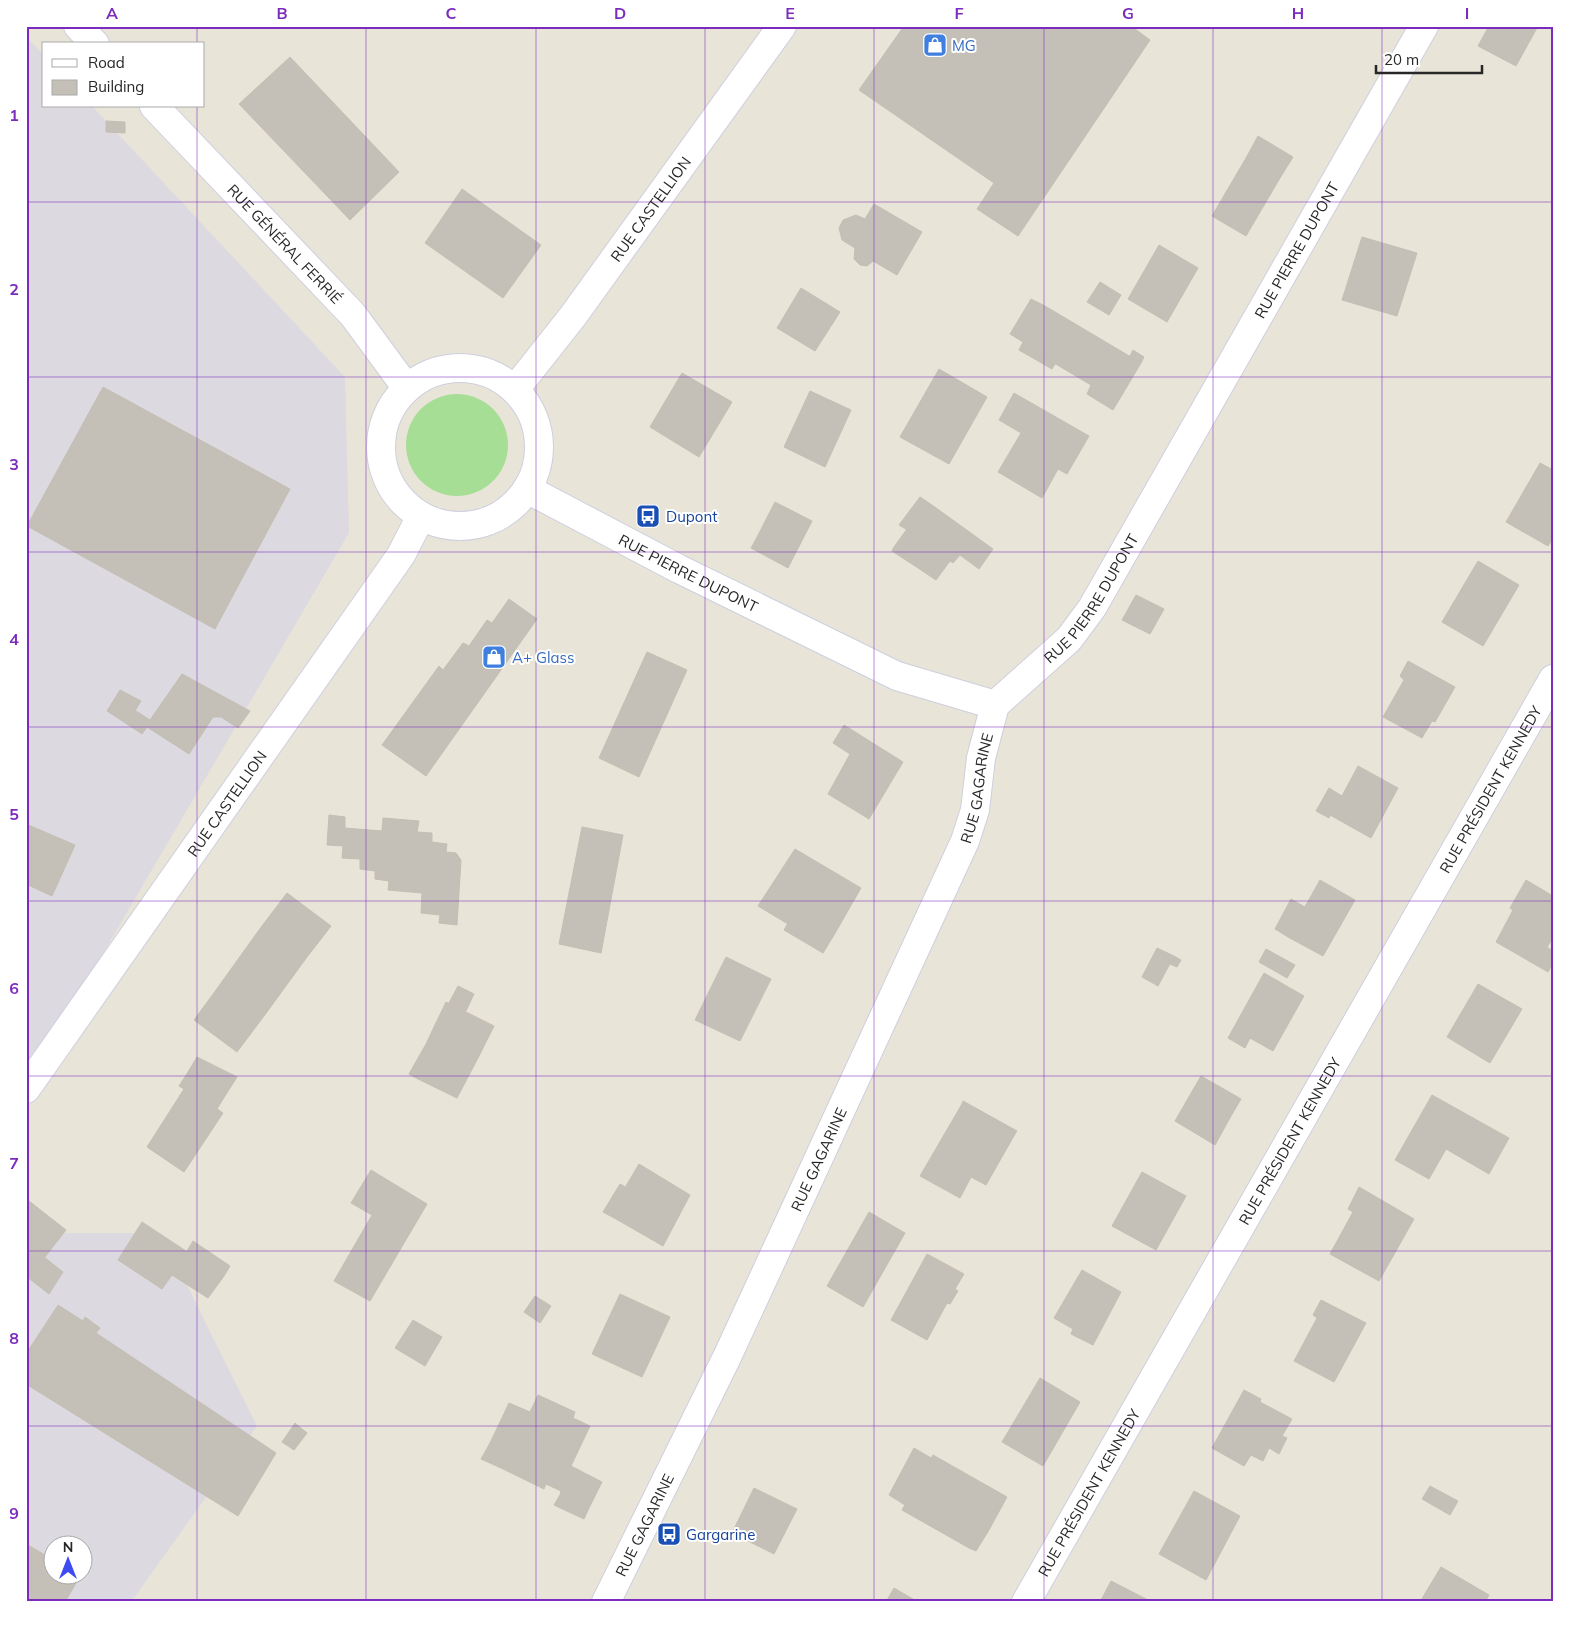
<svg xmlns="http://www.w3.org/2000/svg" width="1579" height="1628" font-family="Mulish,sans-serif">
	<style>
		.industrial { fill: #dcd9e1; fill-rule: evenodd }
		.green { fill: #a7de96 }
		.building { fill: #c4c0b8; stroke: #c4bfb3 }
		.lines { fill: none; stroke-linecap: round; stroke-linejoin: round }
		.minor-casing { stroke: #cecfdf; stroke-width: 30 }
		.secondary-casing { stroke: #cecfdf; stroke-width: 30 }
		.minor { stroke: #fff; stroke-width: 28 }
		.secondary { stroke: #fff; stroke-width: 28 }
		.grid { fill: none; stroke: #7b2cbf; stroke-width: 1; stroke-opacity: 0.55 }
		.labels { text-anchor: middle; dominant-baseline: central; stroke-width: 4; stroke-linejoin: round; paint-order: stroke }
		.shop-label { font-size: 15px; fill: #366cbe; stroke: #fff; text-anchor: start }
		.street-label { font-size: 15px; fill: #272727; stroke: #fff }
		.transit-label { font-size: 15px; fill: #164399; stroke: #fff; text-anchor: start }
		.neatline { fill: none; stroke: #7b2cbf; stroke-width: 2 }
		.grid-label { font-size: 16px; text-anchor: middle; font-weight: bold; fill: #7b2cbf }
	</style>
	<rect width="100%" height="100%" fill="#e9e4d8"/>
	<g class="industrial">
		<polygon points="26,37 44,55 44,106 92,106 345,377 349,533 26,1085"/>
		<path d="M 26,1233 L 161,1233 L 257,1426 L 131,1602 L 26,1602 ZM 52,1546 L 82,1546 L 82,1576 L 52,1576 Z"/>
	</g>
	<circle class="green" cx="457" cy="445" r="51"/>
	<g class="building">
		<polygon points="904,26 1131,26 1150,40 1018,236 977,209 994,183 859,90"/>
		<polygon points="1489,26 1538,26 1516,66 1478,46"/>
		<polygon points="290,57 399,172 350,220 239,104"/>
		<polygon points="106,121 125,122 125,133 106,132"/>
		<polygon points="1258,136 1293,157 1280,178 1246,158"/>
		<polygon points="1246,158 1280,178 1246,236 1212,216"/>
		<polygon points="462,189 541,245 503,298 425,243"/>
		<polygon points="874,204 922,232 897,275 873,261 867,266 860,265 854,259 855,248 842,240 839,228 843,220 856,215 865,219"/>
		<polygon points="1362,237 1417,253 1397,316 1342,300"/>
		<polygon points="1159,245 1198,268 1167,322 1128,299"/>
		<polygon points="1100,282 1121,295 1109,315 1087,302"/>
		<polygon points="801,288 840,312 815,351 777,328"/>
		<polygon points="1031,299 1045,306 1023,342 1010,334"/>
		<polygon points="1045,306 1141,363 1113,410 1087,394 1091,385 1022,344"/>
		<polygon points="1022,344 1055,364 1052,369 1019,350"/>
		<polygon points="1133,350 1144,357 1141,363 1130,356"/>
		<polygon points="939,369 987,397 949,464 900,437"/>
		<polygon points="682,373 732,402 699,457 650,427"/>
		<polygon points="103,387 290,489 215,629 27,526"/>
		<polygon points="810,391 851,410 825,467 784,447"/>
		<polygon points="1014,393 1089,436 1067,474 1058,469 1042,498 998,472 1021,433 999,420"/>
		<polygon points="1540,463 1553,470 1553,538 1548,546 1506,522"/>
		<polygon points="920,497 932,505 911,532 899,525"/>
		<polygon points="775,502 812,521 792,560 755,541"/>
		<polygon points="932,505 993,549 979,569 960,555 953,563 950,561 936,580 915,566 917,562 894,547 907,529 911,532"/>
		<polygon points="755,541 792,560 788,568 751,548"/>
		<polygon points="894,547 917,562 915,566 892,551"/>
		<polygon points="1478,561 1519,585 1483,646 1442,622"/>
		<polygon points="1136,595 1164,609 1150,634 1122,620"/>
		<polygon points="509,599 537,619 426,776 382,745 439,666 443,670 463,643 469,646 487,620 492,623"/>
		<polygon points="647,652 687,670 639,777 599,758"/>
		<polygon points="1408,661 1455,687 1435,722 1432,721 1422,738 1383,717 1404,680 1400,676"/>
		<polygon points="182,674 250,711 238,728 221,717 213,717 189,754 147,727 142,734 127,724 136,711 150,720"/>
		<polygon points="120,690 141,701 127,724 107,711"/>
		<polygon points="844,725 903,762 869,819 828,794 850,754 833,743"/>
		<polygon points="1358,766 1398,788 1371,838 1330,815 1329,818 1316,811 1329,788 1342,796"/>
		<polygon points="329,815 345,817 345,828 382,831 383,818 419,821 417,832 432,833 432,842 447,844 446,852 456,853 461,860 457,925 439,923 440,915 421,913 422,893 388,890 389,881 375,879 375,871 360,869 360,859 342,858 343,846 327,845"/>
		<polygon points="26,824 75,845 52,896 26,884"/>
		<polygon points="582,827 623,835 601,953 559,944"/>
		<polygon points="795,849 861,888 834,935 794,913 788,924 758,906"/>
		<polygon points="1320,880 1355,900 1323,956 1288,937"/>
		<polygon points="1526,880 1553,896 1553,938 1547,947 1553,951 1553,963 1548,972 1496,942 1513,910 1510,908"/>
		<polygon points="287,893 331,926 307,957 259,930"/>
		<polygon points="1291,899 1305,907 1288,937 1275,929"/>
		<polygon points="794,913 834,935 823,953 784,930"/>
		<polygon points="259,930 307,957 264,1016 216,990"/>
		<polygon points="1157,948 1174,956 1158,986 1142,977"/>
		<polygon points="1266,949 1295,965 1287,978 1259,962"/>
		<polygon points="1174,956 1181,960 1177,967 1170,964"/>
		<polygon points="726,957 771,979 740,1041 695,1020"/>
		<polygon points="1264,973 1304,996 1273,1051 1250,1038 1245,1048 1228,1038"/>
		<polygon points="1478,984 1522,1009 1490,1063 1447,1037"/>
		<polygon points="458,986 474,994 466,1011 449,1003"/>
		<polygon points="216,990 264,1016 237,1052 194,1020"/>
		<polygon points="446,1002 494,1026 479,1056 433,1029"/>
		<polygon points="433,1029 479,1056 457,1098 416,1078 432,1047 426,1044"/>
		<polygon points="426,1044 432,1047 416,1078 409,1074"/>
		<polygon points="197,1057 237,1077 225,1096 188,1072"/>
		<polygon points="188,1072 225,1096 217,1109 223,1113 184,1172 147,1147 184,1089 179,1086"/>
		<polygon points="1201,1076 1236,1096 1225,1114 1231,1116 1215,1145 1175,1121"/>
		<polygon points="1432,1095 1509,1138 1489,1174 1446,1149 1429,1179 1395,1160"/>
		<polygon points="1236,1096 1241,1099 1231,1116 1225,1114"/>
		<polygon points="963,1101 1017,1131 1015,1134 962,1104"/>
		<polygon points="962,1104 1015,1134 986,1185 971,1177 960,1198 920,1176"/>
		<polygon points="639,1164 690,1195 663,1246 616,1219 633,1191 626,1186"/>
		<polygon points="371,1170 427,1204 370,1301 334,1281 372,1215 351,1203"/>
		<polygon points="1142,1172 1186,1196 1156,1250 1112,1226"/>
		<polygon points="620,1184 633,1191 616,1219 603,1212"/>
		<polygon points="1359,1187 1414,1219 1379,1281 1330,1254 1353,1212 1348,1209"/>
		<polygon points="29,1201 66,1230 45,1257 26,1243 26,1204"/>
		<polygon points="869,1212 905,1233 863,1307 827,1286"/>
		<polygon points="142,1222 224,1276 208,1298 172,1275 162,1289 118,1260"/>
		<polygon points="193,1241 230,1266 224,1276 187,1251"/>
		<polygon points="26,1243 63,1272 49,1294 26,1276"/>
		<polygon points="927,1254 964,1274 955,1289 958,1291 950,1304 947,1303 927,1340 891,1320"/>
		<polygon points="1082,1270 1121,1292 1093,1345 1071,1334 1073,1329 1054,1318"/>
		<polygon points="620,1294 670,1317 642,1377 592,1354"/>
		<polygon points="535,1296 551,1306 540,1323 524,1312"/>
		<polygon points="1321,1300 1366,1323 1334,1382 1294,1361 1317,1318 1313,1315"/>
		<polygon points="58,1305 83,1321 85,1317 100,1328 96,1333 276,1453 238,1516 26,1384 26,1354"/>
		<polygon points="413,1320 442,1337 425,1366 395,1348"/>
		<polygon points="1040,1378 1080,1402 1043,1466 1002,1442"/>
		<polygon points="1244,1390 1261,1399 1260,1402 1292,1419 1282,1436 1287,1438 1279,1454 1269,1448 1263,1461 1251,1455 1244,1466 1212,1448"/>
		<polygon points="538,1395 575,1412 573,1418 590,1426 571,1466 602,1482 588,1510 560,1495 561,1491 546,1484 545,1486 504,1463 509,1452 490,1443 509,1403 530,1412"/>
		<polygon points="295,1423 307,1433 294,1450 282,1442"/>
		<polygon points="490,1443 509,1452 504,1463 485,1452"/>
		<polygon points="914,1448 931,1458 905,1505 889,1495"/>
		<polygon points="485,1452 504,1463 501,1468 481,1459"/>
		<polygon points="933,1455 1007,1497 989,1530 982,1526 969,1548 902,1510"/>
		<polygon points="504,1463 545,1486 544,1489 501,1468"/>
		<polygon points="1430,1486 1458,1501 1450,1515 1422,1499"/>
		<polygon points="754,1488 797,1509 774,1554 732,1533"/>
		<polygon points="1194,1491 1240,1516 1206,1580 1159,1554"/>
		<polygon points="560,1495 588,1510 584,1519 554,1505"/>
		<polygon points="982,1526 989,1530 976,1551 969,1548"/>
		<polygon points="26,1544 52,1559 52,1576 80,1576 65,1602 26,1602"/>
		<polygon points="1441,1567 1489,1595 1485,1602 1420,1602"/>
		<polygon points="1111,1581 1152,1602 1100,1602"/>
		<polygon points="894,1588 918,1602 886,1602"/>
	</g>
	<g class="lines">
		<g class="minor-casing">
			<g id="minor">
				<polyline points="78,26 95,44"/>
				<path id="s1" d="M 154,106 L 353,315 L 406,387"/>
				<path id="s2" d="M 527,489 L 679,569 L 897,676 L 995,705"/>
				<path id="s3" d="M 995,705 L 1069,639 L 1092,608 L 1424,26"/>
				<path id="s4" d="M 606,1602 L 727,1357 L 965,841 L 975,810 L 981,758 L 995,705"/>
				<path id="s5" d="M 1026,1602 L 1553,679"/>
			</g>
		</g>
		<g class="secondary-casing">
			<g id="secondary">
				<circle cx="460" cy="447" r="79"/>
				<path id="s6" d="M 516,388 L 573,316 L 782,26"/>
				<path id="s7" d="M 26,1089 L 401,555 L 421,516"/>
			</g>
		</g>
		<use href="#minor" class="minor"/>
		<use href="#secondary" class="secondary"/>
	</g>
	<path class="grid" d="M 197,26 L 197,44M 366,26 L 366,1602M 536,26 L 536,1602M 705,26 L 705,1602M 874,26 L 874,1602M 1044,26 L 1044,1602M 1213,26 L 1213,1602M 1382,26 L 1382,1602M 197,106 L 197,1602M 26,202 L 1553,202M 26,377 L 1553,377M 26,552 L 1553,552M 26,727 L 1553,727M 26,901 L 1553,901M 26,1076 L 1553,1076M 26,1251 L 1553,1251M 26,1426 L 1553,1426"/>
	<defs>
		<g id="shop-square" transform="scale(1.25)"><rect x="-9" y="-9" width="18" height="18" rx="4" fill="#3f7fe0" stroke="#fff"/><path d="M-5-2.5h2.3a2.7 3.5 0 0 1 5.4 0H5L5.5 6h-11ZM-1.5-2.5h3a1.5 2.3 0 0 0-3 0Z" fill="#fff"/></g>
		<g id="bus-square" transform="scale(1.25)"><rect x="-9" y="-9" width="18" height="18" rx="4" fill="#1a4fb4" stroke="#fff"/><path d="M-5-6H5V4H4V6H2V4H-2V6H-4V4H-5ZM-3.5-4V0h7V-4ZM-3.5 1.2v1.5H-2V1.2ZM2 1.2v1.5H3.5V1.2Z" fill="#fff"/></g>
	</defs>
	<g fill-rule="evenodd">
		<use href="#shop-square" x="935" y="45"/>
		<use href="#bus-square" x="648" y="516"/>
		<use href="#shop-square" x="494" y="657"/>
		<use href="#bus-square" x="669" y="1534"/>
	</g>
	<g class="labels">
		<g class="shop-label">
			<text x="952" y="45">MG</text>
			<text x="512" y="657">A+ Glass</text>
		</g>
		<g class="street-label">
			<text stroke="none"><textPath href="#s6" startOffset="224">RUE CASTELLION</textPath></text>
			<text stroke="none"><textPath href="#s1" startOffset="190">RUE GÉNÉRAL FERRIÉ</textPath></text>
			<text stroke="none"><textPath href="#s3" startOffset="550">RUE PIERRE DUPONT</textPath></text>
			<text stroke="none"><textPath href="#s2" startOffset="182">RUE PIERRE DUPONT</textPath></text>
			<text stroke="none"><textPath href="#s3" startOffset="145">RUE PIERRE DUPONT</textPath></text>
			<text stroke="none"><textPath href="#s4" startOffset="896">RUE GAGARINE</textPath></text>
			<text stroke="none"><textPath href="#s5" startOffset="936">RUE PRÉSIDENT KENNEDY</textPath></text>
			<text stroke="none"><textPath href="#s7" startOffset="349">RUE CASTELLION</textPath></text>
			<text stroke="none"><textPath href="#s5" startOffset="531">RUE PRÉSIDENT KENNEDY</textPath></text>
			<text stroke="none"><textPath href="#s4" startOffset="491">RUE GAGARINE</textPath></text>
			<text stroke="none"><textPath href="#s5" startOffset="126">RUE PRÉSIDENT KENNEDY</textPath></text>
			<text stroke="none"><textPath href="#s4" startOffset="86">RUE GAGARINE</textPath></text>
		</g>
		<g class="transit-label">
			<text x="666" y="516">Dupont</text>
			<text x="686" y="1534">Gargarine</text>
		</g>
	</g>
	<rect width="1579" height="1628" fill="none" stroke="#ffffff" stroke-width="55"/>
	<rect x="42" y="42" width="162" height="65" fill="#ffffff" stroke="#a9a9a9"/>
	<rect x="52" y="59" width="25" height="8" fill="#ffffff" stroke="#a9a9a9"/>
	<text x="88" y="68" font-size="15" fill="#272727">Road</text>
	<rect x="52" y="80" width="25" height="15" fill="#c4c0b8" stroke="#a9a9a9"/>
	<text x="88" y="92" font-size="15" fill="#272727">Building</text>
	<g transform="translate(68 1560)"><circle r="24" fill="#ffffff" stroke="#a9a9a9"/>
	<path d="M0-4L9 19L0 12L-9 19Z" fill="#3e4bf0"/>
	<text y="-8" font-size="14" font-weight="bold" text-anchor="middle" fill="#272727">N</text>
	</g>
	<path d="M1376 65v8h106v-8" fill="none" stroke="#272727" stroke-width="2.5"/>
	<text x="1384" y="65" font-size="15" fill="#272727" stroke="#ffffff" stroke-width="4" paint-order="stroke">20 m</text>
	<rect x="28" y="28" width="1524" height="1572" class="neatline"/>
	<g class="grid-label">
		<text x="112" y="19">A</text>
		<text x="282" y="19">B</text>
		<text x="451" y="19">C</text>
		<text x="620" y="19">D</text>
		<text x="790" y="19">E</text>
		<text x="959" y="19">F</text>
		<text x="1128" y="19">G</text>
		<text x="1298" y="19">H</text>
		<text x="1467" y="19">I</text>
		<text x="14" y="121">1</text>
		<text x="14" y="295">2</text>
		<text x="14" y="470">3</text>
		<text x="14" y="645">4</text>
		<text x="14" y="820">5</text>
		<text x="14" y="994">6</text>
		<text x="14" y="1169">7</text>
		<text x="14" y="1344">8</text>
		<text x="14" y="1519">9</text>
	</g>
</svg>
